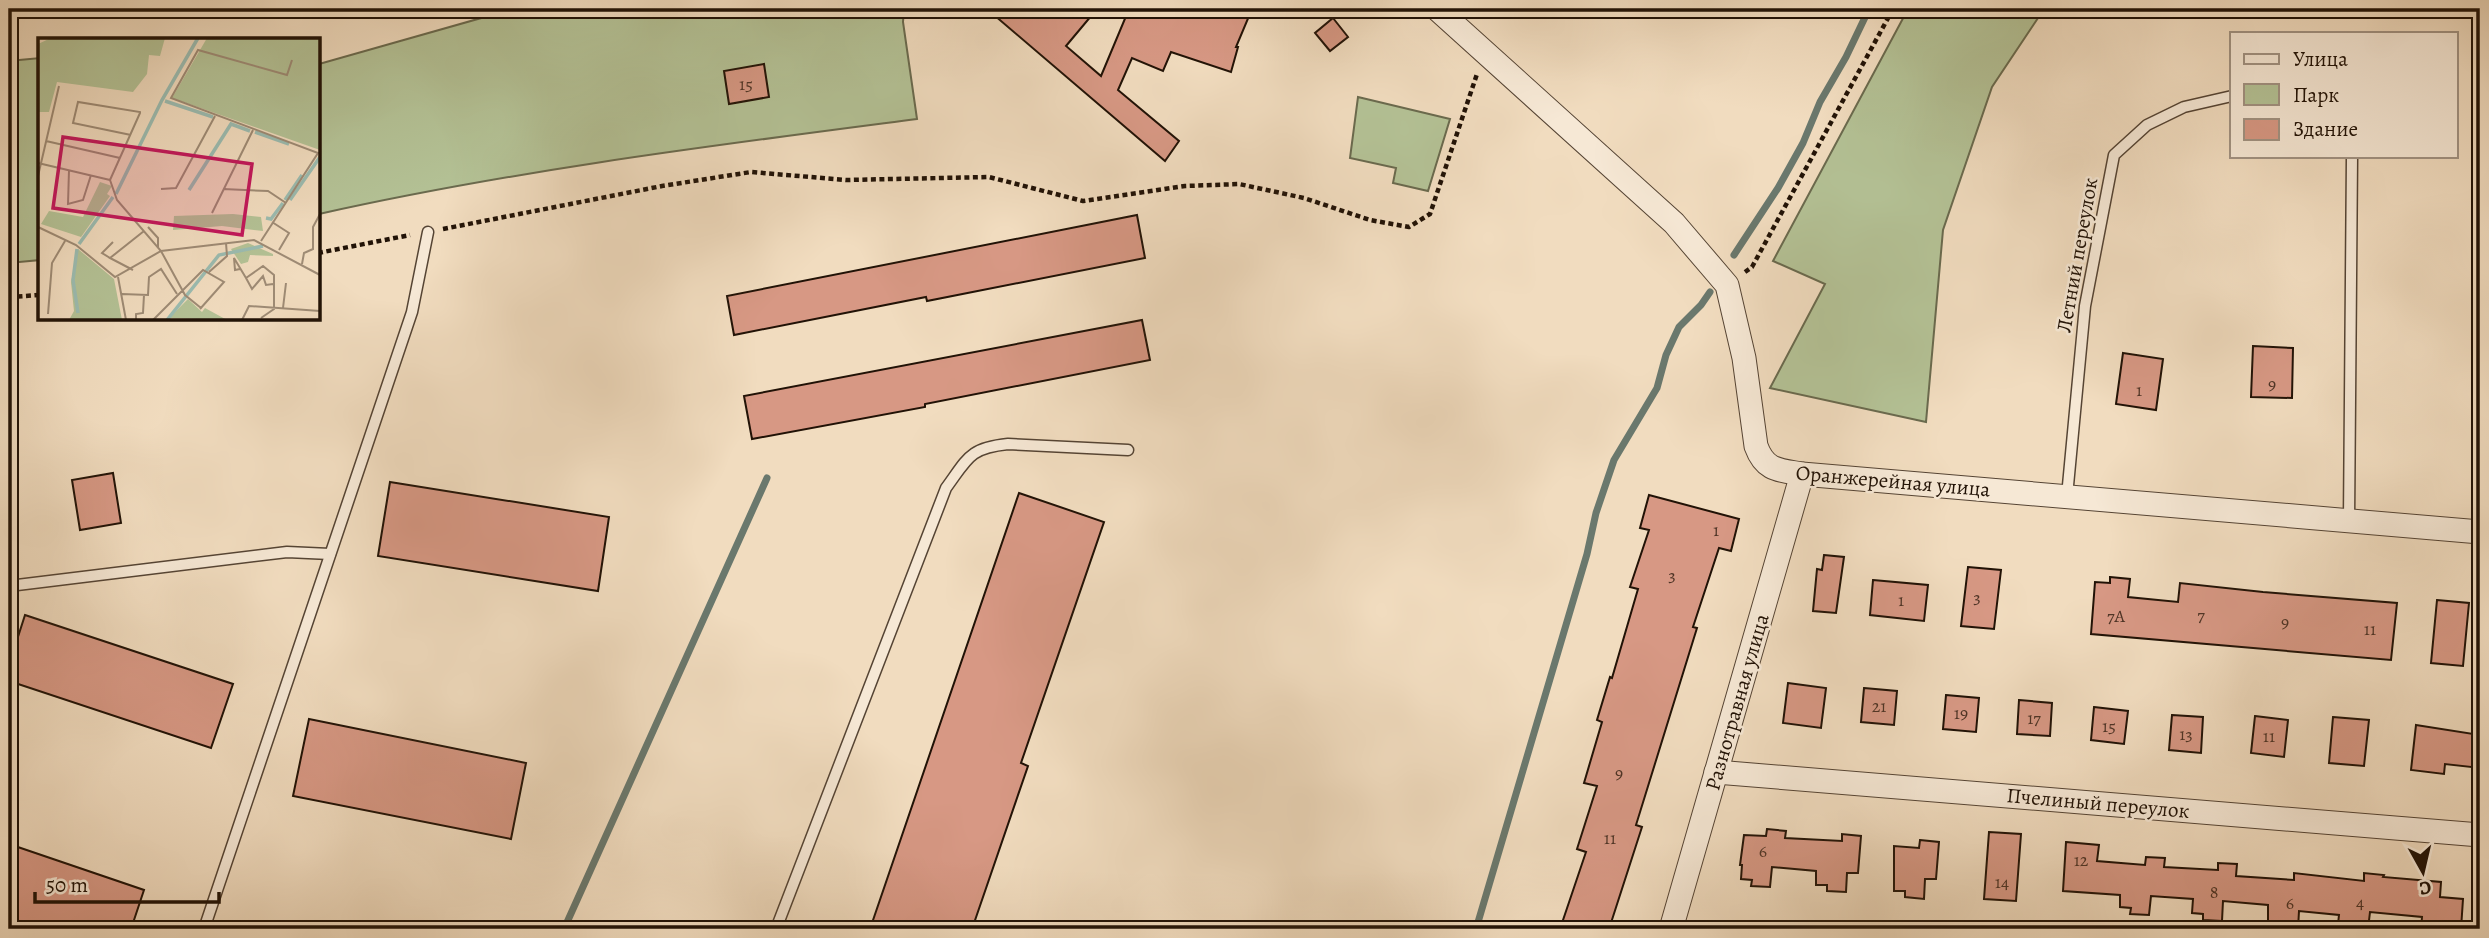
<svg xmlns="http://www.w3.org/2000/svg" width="2489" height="938" font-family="Alegreya,serif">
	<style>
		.green { fill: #b4c296; stroke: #6a6a4e; stroke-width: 2 }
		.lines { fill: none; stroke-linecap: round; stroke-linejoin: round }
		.stream { stroke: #6a786d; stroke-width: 7 }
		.building { fill: #d79884; stroke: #211206; stroke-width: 2 }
		.lane-casing { stroke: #554434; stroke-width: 13 }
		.street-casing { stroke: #554434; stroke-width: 25 }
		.path { stroke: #211206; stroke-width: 4.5; stroke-dasharray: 5 3.5; stroke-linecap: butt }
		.lane { stroke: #f6e8d5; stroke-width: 10 }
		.street { stroke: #f6e8d5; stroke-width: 23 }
		.labels { text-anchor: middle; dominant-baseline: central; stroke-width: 5; stroke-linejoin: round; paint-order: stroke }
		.number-label { font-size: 18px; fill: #4e3426 }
		.street-label { font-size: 21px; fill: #211206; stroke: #f6e8d5 }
		.inset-river { fill: none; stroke: #9bbcb1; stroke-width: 3.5 }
		.inset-road { fill: none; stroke: #9e8b75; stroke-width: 2 }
		.view { fill: #c2185b; fill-opacity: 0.15; stroke: #c2185b; stroke-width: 3.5 }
		.inset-edge { fill: none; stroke: #211206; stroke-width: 3.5 }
	</style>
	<rect width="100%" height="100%" fill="#f1dcbf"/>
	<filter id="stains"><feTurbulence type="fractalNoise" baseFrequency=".00286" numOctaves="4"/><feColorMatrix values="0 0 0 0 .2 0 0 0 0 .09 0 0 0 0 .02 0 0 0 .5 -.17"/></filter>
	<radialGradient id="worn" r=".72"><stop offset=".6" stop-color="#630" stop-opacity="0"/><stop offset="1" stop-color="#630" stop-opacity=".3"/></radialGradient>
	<g class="green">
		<path d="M 513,9 L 904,9 L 903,22 L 917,119 C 717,145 516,170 319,214 L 319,64 Z"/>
		<polygon points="1908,9 2044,9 1992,87 1943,230 1926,422 1770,388 1825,284 1773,261"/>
		<polygon points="40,58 40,260 9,263 9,61"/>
		<polygon points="1358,97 1450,119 1428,191 1393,183 1396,168 1350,158"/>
	</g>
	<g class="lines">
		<g class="stream">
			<polyline points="1734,255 1778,188 1803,143 1820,102 1846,57 1869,9"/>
			<polyline points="564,929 767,478"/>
			<polyline points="1476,929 1587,554 1596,513 1614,460 1657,388 1666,355 1679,327 1701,305 1710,292"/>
		</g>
	</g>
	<g class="building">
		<polygon points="987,9 1097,9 1066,46 1101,76 1129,9 1154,17 1156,9 1252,9 1236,47 1238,47 1231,72 1171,52 1163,71 1132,58 1118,90 1179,141 1165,161"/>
		<polygon points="1333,18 1348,37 1330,51 1315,33"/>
		<polygon points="764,64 769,97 729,104 724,71"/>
		<polygon points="1137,215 1145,258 927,301 926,297 734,335 727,296"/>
		<polygon points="1142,320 1150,360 925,404 925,407 752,439 744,396"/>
		<polygon points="2253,346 2293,348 2292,398 2251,397"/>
		<polygon points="2123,353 2163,359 2156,410 2116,404"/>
		<polygon points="113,473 121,523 80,530 72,480"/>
		<polygon points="390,482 609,517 598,591 378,556"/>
		<polygon points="1019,493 1104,522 1021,763 1028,766 972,929 870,929"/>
		<polygon points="1649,495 1739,519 1731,551 1719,548 1693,627 1697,628 1636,825 1642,827 1609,929 1560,929 1586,852 1577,849 1597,786 1584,783 1602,722 1597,720 1610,677 1612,678 1638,589 1630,587 1649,530 1640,528"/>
		<polygon points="1824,555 1844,557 1836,613 1813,611 1817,569 1822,570"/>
		<polygon points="1968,567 2001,570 1994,629 1961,626"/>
		<polygon points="2110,577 2130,579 2128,597 2178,602 2180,583 2263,592 2397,603 2391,660 2091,634 2095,582 2110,583"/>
		<polygon points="1873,580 1928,585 1924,621 1870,615"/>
		<polygon points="2437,600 2469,603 2463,666 2431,663"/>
		<polygon points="25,615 233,684 211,748 9,681 9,665"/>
		<polygon points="1788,683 1826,688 1821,728 1783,723"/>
		<polygon points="1864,688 1897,691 1894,725 1861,722"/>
		<polygon points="1946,695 1979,698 1976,732 1943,729"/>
		<polygon points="2019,700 2052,703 2050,736 2017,734"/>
		<polygon points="2094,707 2128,711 2124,744 2091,740"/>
		<polygon points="2172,715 2203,717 2201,753 2169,750"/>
		<polygon points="2255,716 2288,720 2284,757 2251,753"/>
		<polygon points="2333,717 2369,720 2364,766 2329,763"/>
		<polygon points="309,719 526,763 511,839 293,796"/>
		<polygon points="2416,725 2480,735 2480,768 2445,764 2444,774 2411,770"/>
		<polygon points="1767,829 1786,831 1785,838 1842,841 1842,834 1861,836 1858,873 1847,873 1846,892 1827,891 1827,885 1816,885 1816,871 1772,867 1770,887 1751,886 1752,880 1741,879 1742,865 1740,865 1744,835 1766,836"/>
		<polygon points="1989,832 2021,834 2016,901 1984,899"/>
		<polygon points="1920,840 1939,842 1936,879 1925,879 1924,899 1905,897 1905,891 1894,891 1894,846 1919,848"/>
		<polygon points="2066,842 2099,845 2097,861 2145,865 2146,857 2165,858 2164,867 2218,870 2218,863 2237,864 2236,876 2294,880 2294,873 2364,881 2364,873 2384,875 2383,877 2441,882 2440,897 2463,899 2461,929 2421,929 2422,917 2370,912 2368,929 2349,929 2349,925 2338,924 2339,915 2299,911 2298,929 2279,929 2279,924 2268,923 2268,905 2223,901 2222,921 2203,920 2203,914 2192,913 2193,899 2151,896 2149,915 2130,914 2131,908 2120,907 2120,895 2063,891"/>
		<polygon points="9,844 144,890 131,929 24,929 9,924"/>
	</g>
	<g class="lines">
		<g class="lane-casing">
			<g id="lane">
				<polyline points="2067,496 2085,306 2114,155 2147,125 2184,107 2232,96"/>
				<polyline points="2349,520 2352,156"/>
				<polyline points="9,586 287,552 330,554"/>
				<polyline points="204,929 412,312 428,232"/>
				<path d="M 776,929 L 946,488 C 968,458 969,448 1008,444 L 1128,450"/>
			</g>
		</g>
		<g class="street-casing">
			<g id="street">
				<path d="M 1437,9 L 1674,223 L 1727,285 L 1744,358 L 1756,446 C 1765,471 1779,470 1802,474 L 2480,532"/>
				<polyline points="1716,772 2480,835"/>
				<polyline points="1671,929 1802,474"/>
			</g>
		</g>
		<g class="path">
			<polyline points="443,229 662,186 751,172 846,180 989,177 1083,201 1185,186 1239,184 1304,198 1370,220 1409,227 1430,214 1477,74"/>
			<polyline points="318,253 410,235"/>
			<polyline points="1745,272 1752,267 1893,9"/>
			<polyline points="9,297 40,295"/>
		</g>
		<use href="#lane" class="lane"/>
		<use href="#street" class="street"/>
	</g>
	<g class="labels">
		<g class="number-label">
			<text x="746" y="84">15</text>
			<text x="2272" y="384">9</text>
			<text x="2139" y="390">1</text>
			<text x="1716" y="530">1</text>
			<text x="1672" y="575">3</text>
			<text x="1977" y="597">3</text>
			<text x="1901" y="600">1</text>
			<text x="2201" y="615">7</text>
			<text x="2116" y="616">7А</text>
			<text x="2285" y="622">9</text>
			<text x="2370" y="629">11</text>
			<text x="1879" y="706">21</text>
			<text x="1961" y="713">19</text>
			<text x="2034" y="718">17</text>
			<text x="2109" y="726">15</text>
			<text x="2186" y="734">13</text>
			<text x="2269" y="736">11</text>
			<text x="1619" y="773">9</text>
			<text x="1610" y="838">11</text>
			<text x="1763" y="851">6</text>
			<text x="2081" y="860">12</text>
			<text x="2002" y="882">14</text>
			<text x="2214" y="892">8</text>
			<text x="2360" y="902">4</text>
			<text x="2290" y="903">6</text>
		</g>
		<g class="street-label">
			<text transform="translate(2077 255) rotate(-80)">Летний переулок</text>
			<text transform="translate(1893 481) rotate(5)">Оранжерейная улица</text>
			<text transform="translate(1737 702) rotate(-74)">Разнотравная улица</text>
			<text transform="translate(2098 803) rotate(5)">Пчелиный переулок</text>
		</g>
	</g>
	<g transform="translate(38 38)">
		<rect width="282" height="282" fill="#f1dcbf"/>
		<path d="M 13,0 L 127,0 L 122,18 L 111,17 L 109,36 L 95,54 L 19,44 L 11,74 L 1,74 L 0,6 ZM 169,0 L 282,0 L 282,112 L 134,60 ZM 62,144 L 74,148 L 69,156 L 72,158 L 43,199 L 3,186 L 11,173 L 45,179 ZM 195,176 L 223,179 L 225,193 L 184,188 L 135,192 L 136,178 ZM 210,205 L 235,216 L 235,218 L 212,217 L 210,224 L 203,226 L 193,211 ZM 40,211 L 76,241 L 84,282 L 31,282 L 36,273 L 33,244 ZM 150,261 L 164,274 L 167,270 L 189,282 L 131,280 Z" fill="#b4c296"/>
		<path class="inset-river" d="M 127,63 L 175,79M 217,94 L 251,106M 151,152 L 193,86 L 212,93M 78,156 L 124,62 L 160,0M 247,162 L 264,137M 252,162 L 282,119M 228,180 L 233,181 L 245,165M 41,206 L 75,159M 39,211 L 35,242 L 40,275M 129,282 L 181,217 L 225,208"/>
		<path class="inset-road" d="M 8,103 L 82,120M 0,125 L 72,142M 31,132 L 30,166 L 45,162 L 53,137M 0,138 L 21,48M 72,142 L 102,75 L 102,74 L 40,64 L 35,85 L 93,97M 72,142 L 79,162 L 123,213 L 147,257 L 163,270M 123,151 L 138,150 L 177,78M 185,151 L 230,153 L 248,165M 174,175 L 215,92M 234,184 L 251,195 L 241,212M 0,189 L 38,207 L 77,239 L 123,213 L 216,202 L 282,237M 110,189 L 120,200 L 120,209M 223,203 L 280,115 L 133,60 L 160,12 L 249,37 L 254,22M 72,220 L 64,215 L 75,204M 264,226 L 266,215 L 275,211 L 275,189 L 282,176M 202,231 L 197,232 L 196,220 L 208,240M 95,232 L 72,220 L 106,193M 171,234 L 189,218 L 188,205M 80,239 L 88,282M 84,256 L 110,257 L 111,239 L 123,231 L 139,256M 245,270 L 248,245M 10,276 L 14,225 L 27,203M 223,280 L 236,271 L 236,237 L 225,228 L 208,240 L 214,251 L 225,238 L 228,247 L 235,246M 98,282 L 98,276 L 105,275 L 106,257M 115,282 L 165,232 L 186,244 L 162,271M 204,282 L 211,268 L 282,273"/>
		<path class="view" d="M 25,99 L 214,126 L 204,197 L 15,170 Z"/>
		<rect width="282" height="282" class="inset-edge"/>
	</g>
	<rect width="2489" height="938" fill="none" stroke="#f1dcbf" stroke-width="35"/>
	<rect x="10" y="10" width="2468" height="917" fill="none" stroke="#211206" stroke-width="3.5"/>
	<rect x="18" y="18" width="2454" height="903" fill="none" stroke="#211206" stroke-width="2"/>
	<rect x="2230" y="32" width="228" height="126" fill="#f6e8d5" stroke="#a19282" stroke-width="2"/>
	<rect x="2244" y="54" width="35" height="10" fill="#f6e8d5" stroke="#a19282" stroke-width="2"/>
	<text x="2293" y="66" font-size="21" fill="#211206">Улица</text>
	<rect x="2244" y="84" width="35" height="21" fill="#b4c296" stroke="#a19282" stroke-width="2"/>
	<text x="2293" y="102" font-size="21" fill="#211206">Парк</text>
	<rect x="2244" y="119" width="35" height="21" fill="#d79884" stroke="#a19282" stroke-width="2"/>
	<text x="2293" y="136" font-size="21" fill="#211206">Здание</text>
	<g transform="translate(2423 872) rotate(172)" stroke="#f6e8d5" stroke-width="5" paint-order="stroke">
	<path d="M0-5L12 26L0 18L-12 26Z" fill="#211206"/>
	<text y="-10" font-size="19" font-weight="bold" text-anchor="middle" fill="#211206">С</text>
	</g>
	<path d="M35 892v10h184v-10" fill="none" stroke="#211206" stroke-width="3.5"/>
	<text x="46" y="892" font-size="21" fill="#211206" stroke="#f6e8d5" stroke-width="5" paint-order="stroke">50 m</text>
	<rect width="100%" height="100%" filter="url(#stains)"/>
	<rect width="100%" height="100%" fill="url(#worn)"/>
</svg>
